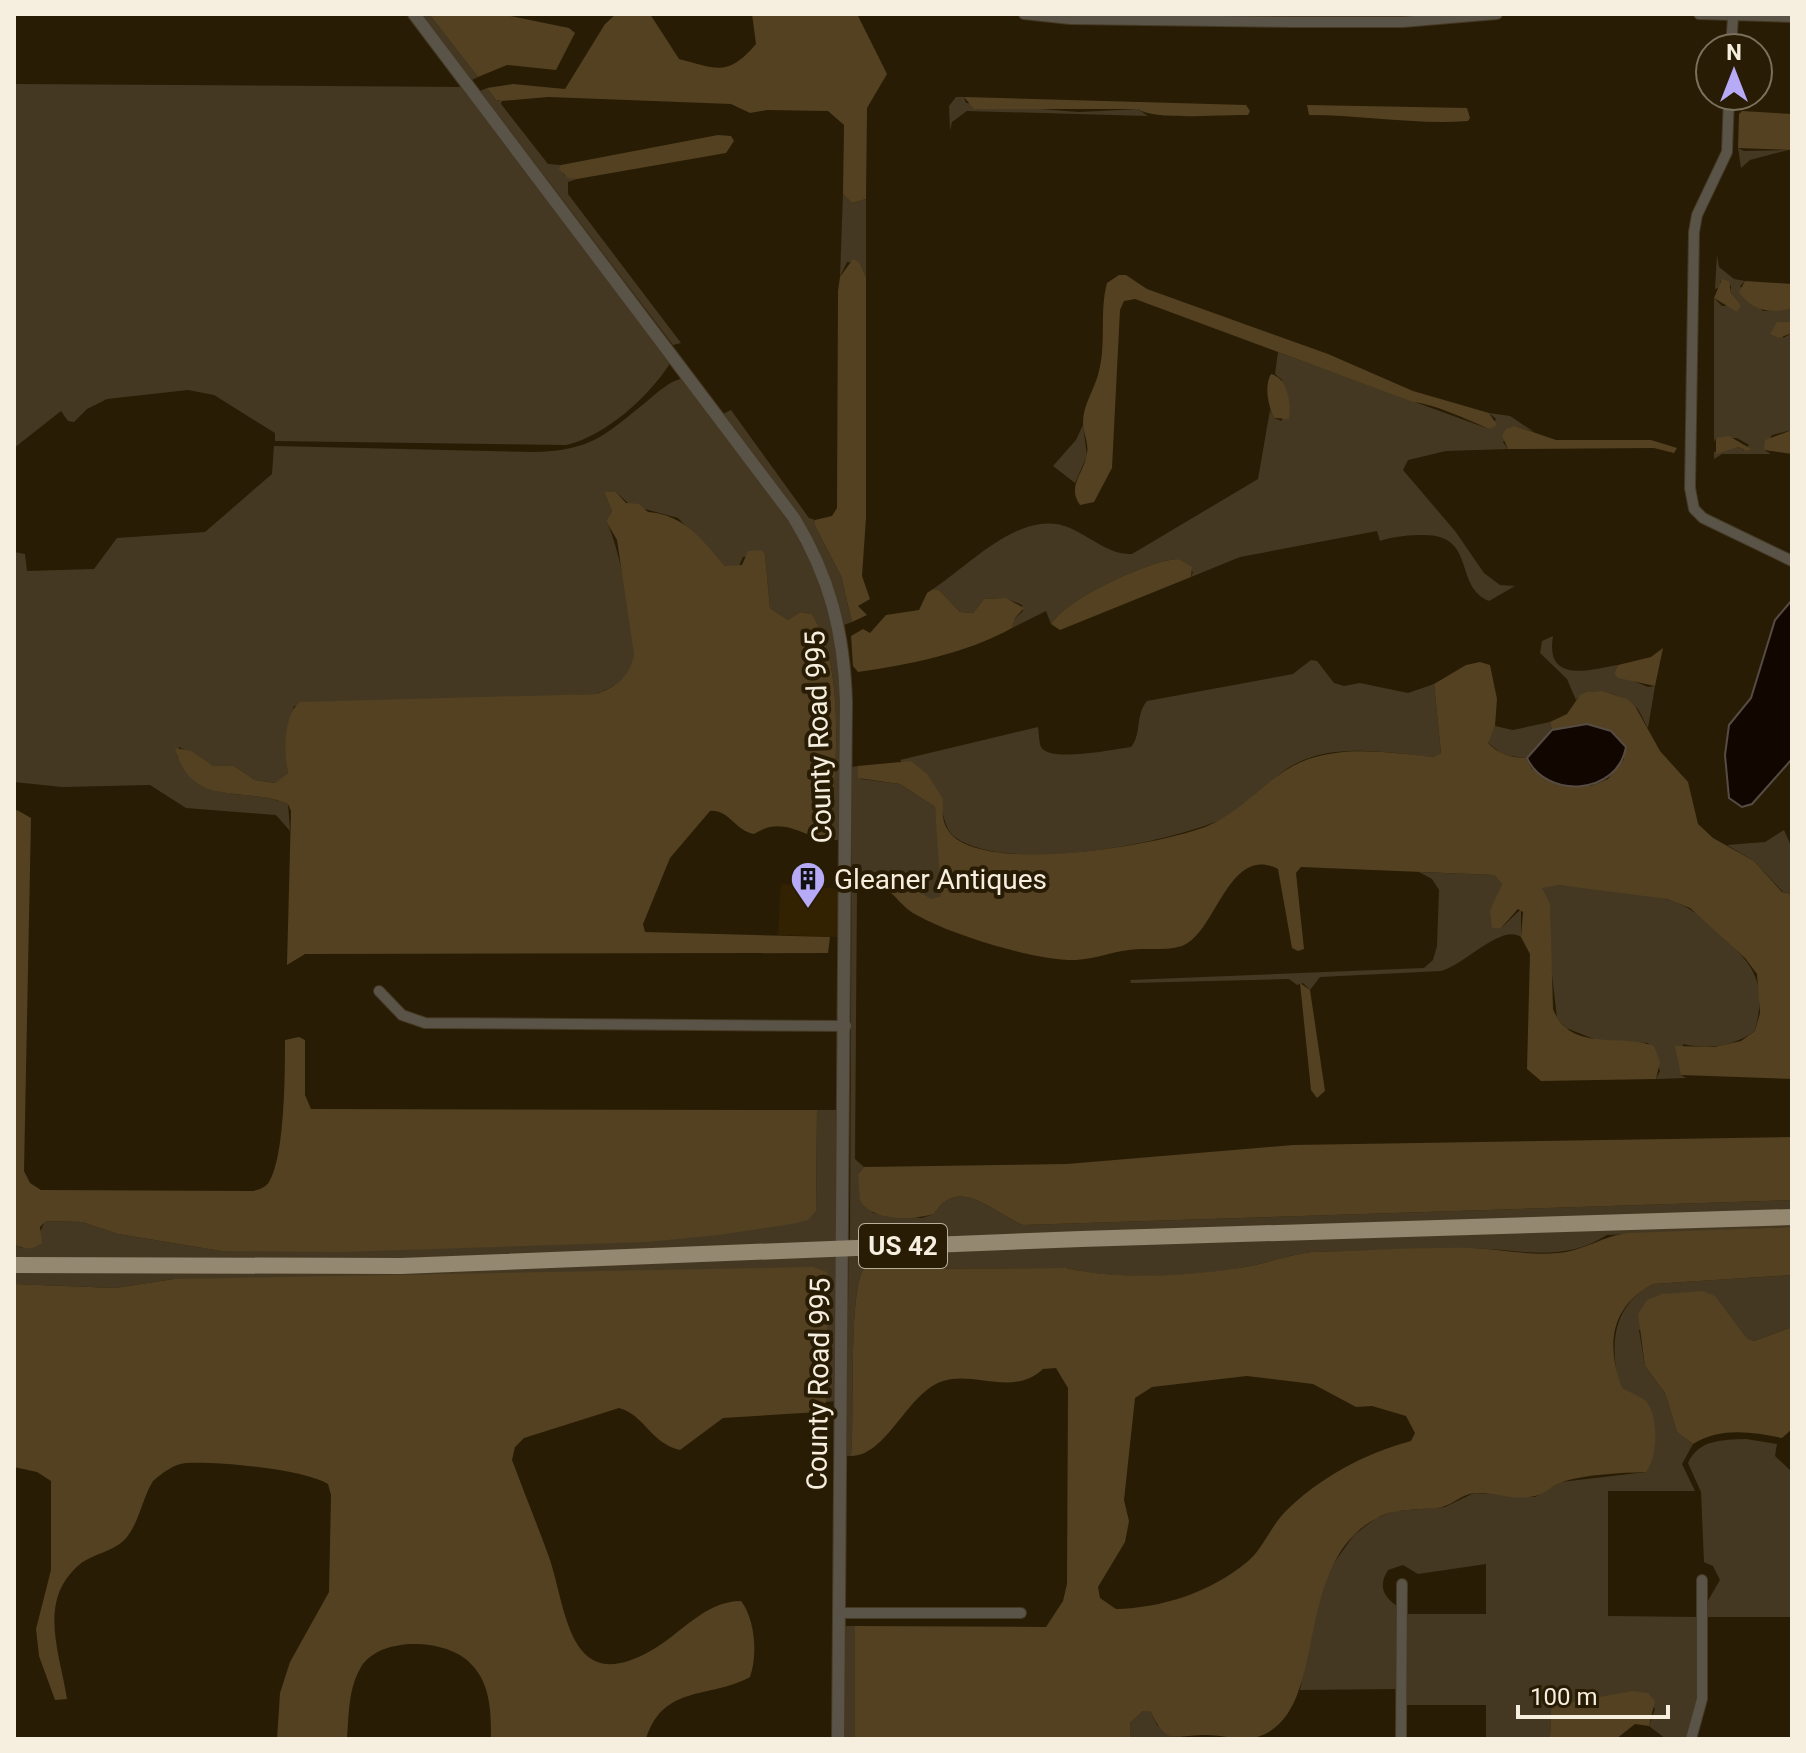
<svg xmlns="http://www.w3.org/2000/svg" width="1806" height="1753" font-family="Roboto,sans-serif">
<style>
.built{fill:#332202}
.green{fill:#453822}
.forest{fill:#534122;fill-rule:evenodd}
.water{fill:#120700;stroke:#564c43;stroke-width:2}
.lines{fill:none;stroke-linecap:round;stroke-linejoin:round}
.minor-casing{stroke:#463923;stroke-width:12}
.tertiary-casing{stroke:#463923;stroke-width:14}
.primary-casing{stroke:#463923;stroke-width:18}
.minor{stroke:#595348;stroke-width:10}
.tertiary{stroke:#595348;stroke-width:12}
.primary{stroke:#958871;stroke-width:16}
.labels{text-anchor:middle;stroke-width:8;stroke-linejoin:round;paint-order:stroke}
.shield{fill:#291c04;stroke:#b8af9d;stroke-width:2}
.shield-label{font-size:26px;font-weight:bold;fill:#f6eedf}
.street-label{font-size:28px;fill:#f6eedf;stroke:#291c04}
.poi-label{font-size:28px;fill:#f6eedf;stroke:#291c04;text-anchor:start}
</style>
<rect width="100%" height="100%" fill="#291c04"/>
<polygon class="built" points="781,884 840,889 840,937 778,935"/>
<g class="green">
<polygon points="420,14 429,14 478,77 472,80"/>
<path d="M14,84l451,3 207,273c-20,34 -66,76 -106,85l-291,-4v-8l-61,-38 -26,-5 -81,9 -20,10 -13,13 -6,-1 -7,-10 -47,37z"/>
<polygon points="487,88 496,100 502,101 501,104 548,164 561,165 564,175 577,179 568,182 568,194 681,343 673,345 480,91"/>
<polygon points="956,97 964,97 966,103 1079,112 1138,109 1148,116 967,111 952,122 950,131 949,106"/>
<polygon points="1738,148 1744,151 1788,150 1750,160 1741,168"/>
<polygon points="843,194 852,203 866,199 866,277 860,263 847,262 840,277"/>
<polygon points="1717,255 1719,267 1734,279 1745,281 1740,286 1763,311 1792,308 1792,322 1786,322 1783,338 1792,333 1792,430 1772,435 1764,450 1771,454 1722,454 1714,459 1714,452 1738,447 1744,450 1749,445 1737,438 1716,438 1714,442 1714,298 1722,306 1741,305 1731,293 1731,286 1720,281 1721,287 1715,289"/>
<path d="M1278,352l211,77 7,-10 -7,-6 21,3 24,16 -19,-6 -12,16 5,7 -62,2 -38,9 -5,10 52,61 29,42 16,12 15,1 -26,15c-36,-15 -12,-66 -65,-66 -14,0 -30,1 -44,6l-3,-10 -137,26 -49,20 2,-5 -15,-13c-28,1 -111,40 -127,65l-5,-13 -34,17 3,-10 8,-7 -1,-6c-14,-7 -23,-7 -38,-6l-11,14 -13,-1 -21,-22 -6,-1c37,-24 89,-82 137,-61 21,9 39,27 62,26l126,-75 12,-69 4,8 8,3v-41l-7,-6z"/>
<path d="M684,378c39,53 117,142 137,202 28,83 20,174 20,260h-10c3,-66 17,-168 -19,-226l-12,-2 -12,8 -18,-12 -5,-54 -22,3 -5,11 -13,-2 -47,-48 -48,-13 -14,-13h-12l8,19 -6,10c12,19 33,120 27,142 -6,17 -21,25 -37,31l-302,12 -8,41 2,26 -12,10 -21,-3 -21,-14h-21l-34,-19 -2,9c34,54 64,29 111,48l2,27 -14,-16 -90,-7 -36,-23 -88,2 -48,-5v-230l11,2 2,17 67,-2 23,-31 88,-6 67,-58 2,-28 259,6c57,-1 71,-16 113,-50 12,-10 23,-21 38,-24z"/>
<path d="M731,410l78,108 6,2 -1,4 27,52 11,46 -8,3c-20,-86 -69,-142 -121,-211z"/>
<polygon points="1083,425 1087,456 1075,483 1053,466 1076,440"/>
<path d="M1553,636c-8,48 36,34 65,29l-4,8 34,14 7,-1 -7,42c-4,-6 -8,-18 -13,-22 -13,-12 -47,-22 -59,-6l-9,-21 -27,-26 2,-12z"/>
<path d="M1311,660l6,1 17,22 10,3 16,-3 48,10 26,-9 7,69 -8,4c-44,-4 -96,-15 -138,7 -22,11 -36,34 -56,47 -53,31 -233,65 -284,26 -11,-8 -10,-21 -15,-31 -6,-16 -29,-33 -40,-46l138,-33c1,6 1,16 3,20 9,16 74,2 90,0 11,-13 4,-32 16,-46l146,-27z"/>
<polygon points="1550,722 1552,730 1526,758 1503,755 1487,742 1495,726 1513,730"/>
<path d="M858,766l3,13 39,5 35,23 8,77 -2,12 -10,4 -30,-19 -14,2 -1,6 -12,-4 -17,4 -2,270 9,8 -6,7 15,39 49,5 12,-4c24,-40 60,-1 89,11l769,-25v16l-942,27 2,-476z"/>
<polygon points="1784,830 1792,848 1792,894 1783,892 1754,861 1727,845 1765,842"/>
<path d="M1419,872l75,3 8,9 -6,16 5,28 20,-19v28c-19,-14 -57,28 -80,34l-121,6 -10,13 -7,-7 -6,2 -8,-6 -158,4 -1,-3 294,-12 9,-8 4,-14 2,-56 -7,-11z"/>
<path d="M1544,885c38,0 117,4 147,25 14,9 26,22 38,33 30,27 36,47 26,88 -21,15 -46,19 -72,13l-2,31 5,3 -30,1 4,-8 -12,-28 -49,-2 -33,-13 -9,-10 -15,-130z"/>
<polygon points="817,1110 839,1110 838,1243 435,1260 14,1259 14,1244 22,1248 40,1232 45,1221 82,1222 118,1234 221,1251 258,1251 816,1211"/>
<path d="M1792,1219v8l-185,8c-46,29 -87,14 -137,13 -53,0 -106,3 -159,4 -25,3 -48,13 -72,16 -53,9 -122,12 -173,0l-202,1c-16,18 -9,153 -13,187h-6l4,-203z"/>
<polygon points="839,1254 835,1401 826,1402 829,1279 174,1279 115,1288 14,1284 14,1271"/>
<path d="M1792,1275v52l-38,14 -7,-3 -20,-26 -88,18 6,36 20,27 12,39 16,12 -11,20 13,27h-87v125l89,1 1,81 -12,41h-20l-17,-13 6,-17 -14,-17 -90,14 -1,33h-64v-34h-81l1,-91h80v-50l-68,10 -15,-9 -15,5c-10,16 -5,26 9,36v83l-97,1 19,-98 9,-21 26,-36 22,-17 19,-7 50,-4 29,-14 61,4 26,-15 85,-10c-17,-60 -65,-150 7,-188z"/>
<path d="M1746,1439l31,5 -2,12 16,15 1,146h-86v-13l14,-24 -7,-14 -9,-4 -3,-70 -13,-29c11,-24 35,-23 58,-24z"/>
<polygon points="844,1626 855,1626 855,1739 843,1739"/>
<polygon points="1143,1711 1150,1711 1157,1725 1178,1739 1131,1739 1130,1723"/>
</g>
<g class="forest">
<polygon points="429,14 500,14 569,28 575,33 556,70 507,65 478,77"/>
<path d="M616,14h34l29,45c38,10 49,18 77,-15l-4,-30h105l30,60 -20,34 -1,91 -14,4 -9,-9 1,-69 -16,-14 -61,-1 -17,3 -19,-9 -183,-7 -46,4 -6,-1 -9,-12 26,-4 52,5 40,-65z"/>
<path d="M964,97l282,8 4,6 -2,4c-24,-1 -94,6 -110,-6h-164z"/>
<path d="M1307,105l160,3 3,10 -2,3c-52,4 -106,-6 -159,-6z"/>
<polygon points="1742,111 1792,114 1792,150 1738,148 1739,114"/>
<polygon points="718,135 731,136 734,141 726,153 577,179 568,178 559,169 561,165"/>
<polygon points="853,259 860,263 866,277 866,518 862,576 870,599 858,606 867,615 852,622 841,576 814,524 815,520 832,516 837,508 838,291 840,277"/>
<path d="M1119,275h7l21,14 181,65 85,37 76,22 8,12 -8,4c-20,-9 -55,-25 -76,-27l-278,-103 -11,2 -4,9 -8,158 -18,34 -14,3c-14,-20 5,-32 7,-52 2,-10 -4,-20 -4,-30 0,-18 10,-31 15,-48 9,-30 1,-63 9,-92z"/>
<polygon points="1722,279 1729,281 1731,293 1741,305 1737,312 1714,298"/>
<path d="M1745,281l47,3v24c-22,6 -40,3 -53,-16z"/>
<polygon points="1777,322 1792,322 1792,333 1779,338 1770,334"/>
<path d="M1271,374c17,4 20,29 18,45l-15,-1c-6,-12 -10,-32 -3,-44z"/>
<polygon points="1515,426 1556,440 1651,440 1677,448 1674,453 1654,448 1508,449 1502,436 1506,429"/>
<polygon points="1792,430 1792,454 1764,450 1765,440"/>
<polygon points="1729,436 1751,449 1747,451 1738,447 1716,454 1716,438"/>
<path d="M604,492h12l10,11 13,1 9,8c37,3 53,27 77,54l17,-1 6,-14 13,-1 4,4 5,54 18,12 12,-8 12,2c36,58 22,160 19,226 -31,-3 -47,-25 -77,-6 -19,-3 -25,-25 -44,-23l-40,47 -27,66 2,8 185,5 -2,16 -523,1 -18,11 4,-154 -3,-7c-43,-19 -97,6 -113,-56l16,3 22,15h21l21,14 20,3 13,-10c-4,-20 -5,-58 12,-71l296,-8c20,-7 34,-17 38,-40l-17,-114 -11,-19 6,-10z"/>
<path d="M1178,559l14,8 -1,10 -131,53 -9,-6c15,-25 99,-64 127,-65z"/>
<path d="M933,589l6,1 21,22 13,1 11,-14 22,-1 18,10 -9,10 -3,10c-47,26 -101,36 -154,44l-5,-6 -2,-30 12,-7 7,4 16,-18 33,-5 8,-17z"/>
<polygon points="1663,648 1655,686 1618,678 1614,673 1618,665 1651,657"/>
<path d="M1480,662l10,3 7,34 -2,27 -7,17c12,12 21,14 38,15l6,11 59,17 17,-7 16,-20 -13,-28 -24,-7 -35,6 -2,-8 17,-8 13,-19 7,-3 15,-1 25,8 8,7 25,45 28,31 10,42 15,14 41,23 28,31 10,2v185l-111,-4 -6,-29 39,1 27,-6 14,-10 5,-18 -3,-39 -12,-16 -55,-50 -23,-9 -108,-14 -17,3 8,16 3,105c17,44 67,24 101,37l6,16 -4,17 -115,2 -14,-12 3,-115 -9,-17 2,-25 -5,-3 -17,19h-9l-2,-17 12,-27 -8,-9 -193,-8 -5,6 8,76 -6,2 -6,-3 -14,-79c-49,-25 -61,61 -94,76 -15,7 -38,2 -55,5 -18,2 -34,9 -53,10 -41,1 -128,-26 -163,-47 -10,-6 -17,-17 -27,-24v-5l15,-3 30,18 10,-3 -6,-89 -35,-23 -42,-6v-12l53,-5 16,13 16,25c0,13 -3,25 11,38 41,35 196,9 245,-8 46,-15 71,-59 113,-71 40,-12 80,-5 121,-1l8,-4 -7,-69 32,-19z"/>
<path d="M17,810l14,8 -7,353 6,12 11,7 212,1c7,-2 12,-3 16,-9 16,-25 16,-110 16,-142l14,-3 6,3v55l6,14 506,1 -1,101 -8,9 -16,4 -74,11 -71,7 -305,10 -121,-1 -103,-17 -36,-12 -36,-1 -6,6 2,16c-10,7 -17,7 -28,1v-432z"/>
<polygon points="1300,983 1310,990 1325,1091 1317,1098 1311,1090"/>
<path d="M1792,1137v63l-769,25c-29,-12 -65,-51 -89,-11 -20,6 -62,8 -74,-14l-2,-26 6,-7 203,-3 226,-19z"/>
<path d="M1792,1227v48l-139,9c-43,23 -47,61 -31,104 7,4 18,8 24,13 13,16 12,56 0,71 -25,1 -59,2 -84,10 -9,3 -17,12 -27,14 -19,5 -41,-4 -60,-3 -13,1 -21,11 -33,14 -22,4 -45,0 -65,11 -87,46 -46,187 -114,217 -18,8 -41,-1 -60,0 -31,1 -36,10 -53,-24h-7l-13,12 1,16h-276v-113l191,1 17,-26 4,-17 1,-196 -12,-20 -13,1c-31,29 -70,0 -103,13 -34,14 -54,74 -89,74 4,-34 -3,-169 13,-187l202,-1c51,12 120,8 173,0 24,-3 47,-13 72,-16 53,-1 107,-5 160,-4 29,1 57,8 87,5 25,-2 45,-17 70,-20zM1247,1376l66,8 43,23 16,-1 34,10 9,17 -4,8c-46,12 -94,38 -127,72 -14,15 -22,37 -37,49 -36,30 -85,46 -131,47l-16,-11 -2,-11 27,-45 4,-21 -5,-21 11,-102 17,-11z"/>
<path d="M813,1267l14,5 2,7 -3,123 -7,10 -96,6 -43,32c-30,-7 -35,-35 -61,-42l-95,30 -9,9 -3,13c12,32 25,64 37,97 18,52 19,142 103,93 30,-17 53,-49 89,-49 14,18 17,53 9,76 -40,22 -87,7 -104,62h-155c0,-26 0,-55 -20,-75 -24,-26 -91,-28 -110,3 -13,22 -12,48 -14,72h-70l3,-46 10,-31 39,-70 2,-97 -3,-11c-24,-15 -113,-23 -142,-21 -12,1 -24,10 -33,18 -11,18 -13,39 -26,56 -12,15 -34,16 -48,28 -42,36 -19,88 -12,134l-12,1 -16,-44 -3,-27 15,-59v-89l-14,-9 -23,-5v-183l101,4 59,-9z"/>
<path d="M1703,1291l12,5 32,42 7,3 38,-14v102l-10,9c-30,-6 -62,-11 -89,6l-16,-12 -12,-39 -20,-27 -7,-52 9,-14 15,-6z"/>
<polygon points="1632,1691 1648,1693 1655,1701 1649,1726 1635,1724 1616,1739 1550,1739 1551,1706"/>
</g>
<g class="water">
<polygon points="1792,600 1792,759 1752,804 1742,807 1729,798 1725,755 1729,725 1751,698 1775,620"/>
<path d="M1587,724l24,7 15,16c-9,49 -80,52 -99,11l25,-28z"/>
</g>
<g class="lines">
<defs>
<g id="minor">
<polyline points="1024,14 1070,19 1294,22 1403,22 1497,14"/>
<polyline points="1699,14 1792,17"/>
<polyline points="1731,48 1733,17"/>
<polyline points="1729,96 1727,152 1697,215 1694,232 1690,488 1694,509 1703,518 1792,561"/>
<polyline points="379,991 402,1015 425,1023 846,1026"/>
<polyline points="839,1613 1021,1613"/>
<polyline points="1401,1739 1402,1584"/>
<polyline points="1691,1739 1702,1699 1702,1580"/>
</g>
<path id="tertiary" d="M414,14l380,504c36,59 50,115 52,184l-8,1037"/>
<polyline id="primary" points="14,1265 401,1266 1081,1239 1792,1217"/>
</defs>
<use href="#minor" class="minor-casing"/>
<use href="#tertiary" class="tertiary-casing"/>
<use href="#primary" class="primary-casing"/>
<use href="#minor" class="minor"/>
<use href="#tertiary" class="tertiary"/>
<use href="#primary" class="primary"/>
</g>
<defs>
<symbol id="building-pin" viewBox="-11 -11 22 30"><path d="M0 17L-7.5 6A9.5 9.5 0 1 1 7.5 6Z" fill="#b7abf8" stroke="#291c04"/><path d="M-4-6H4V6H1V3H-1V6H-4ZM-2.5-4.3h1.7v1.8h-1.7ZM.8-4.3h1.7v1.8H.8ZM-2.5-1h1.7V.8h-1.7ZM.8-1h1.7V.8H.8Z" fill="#111"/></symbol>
</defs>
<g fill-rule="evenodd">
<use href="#building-pin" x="788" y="859" width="40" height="54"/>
</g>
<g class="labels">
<rect class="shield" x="859" y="1224" width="88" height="44" rx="6"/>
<g class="shield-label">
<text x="903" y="1255">US 42</text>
</g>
<g class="street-label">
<text transform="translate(818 737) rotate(-92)" y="10">County Road 995</text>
<text transform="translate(818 1384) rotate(-89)" y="10">County Road 995</text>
</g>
<g class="poi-label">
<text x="834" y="889">Gleaner Antiques</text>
</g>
</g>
<rect width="1806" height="1753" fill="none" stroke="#f6eedf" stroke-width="32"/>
<g transform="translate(1734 72)"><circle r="38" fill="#291c04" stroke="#7b705c" stroke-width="2"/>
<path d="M0-6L14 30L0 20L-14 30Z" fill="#b7abf8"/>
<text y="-12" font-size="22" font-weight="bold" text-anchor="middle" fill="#f6eedf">N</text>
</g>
<path d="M1518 1705v12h150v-12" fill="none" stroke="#f6eedf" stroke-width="4"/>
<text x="1530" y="1705" font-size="24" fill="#f6eedf" stroke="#291c04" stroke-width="6" paint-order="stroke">100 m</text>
</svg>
